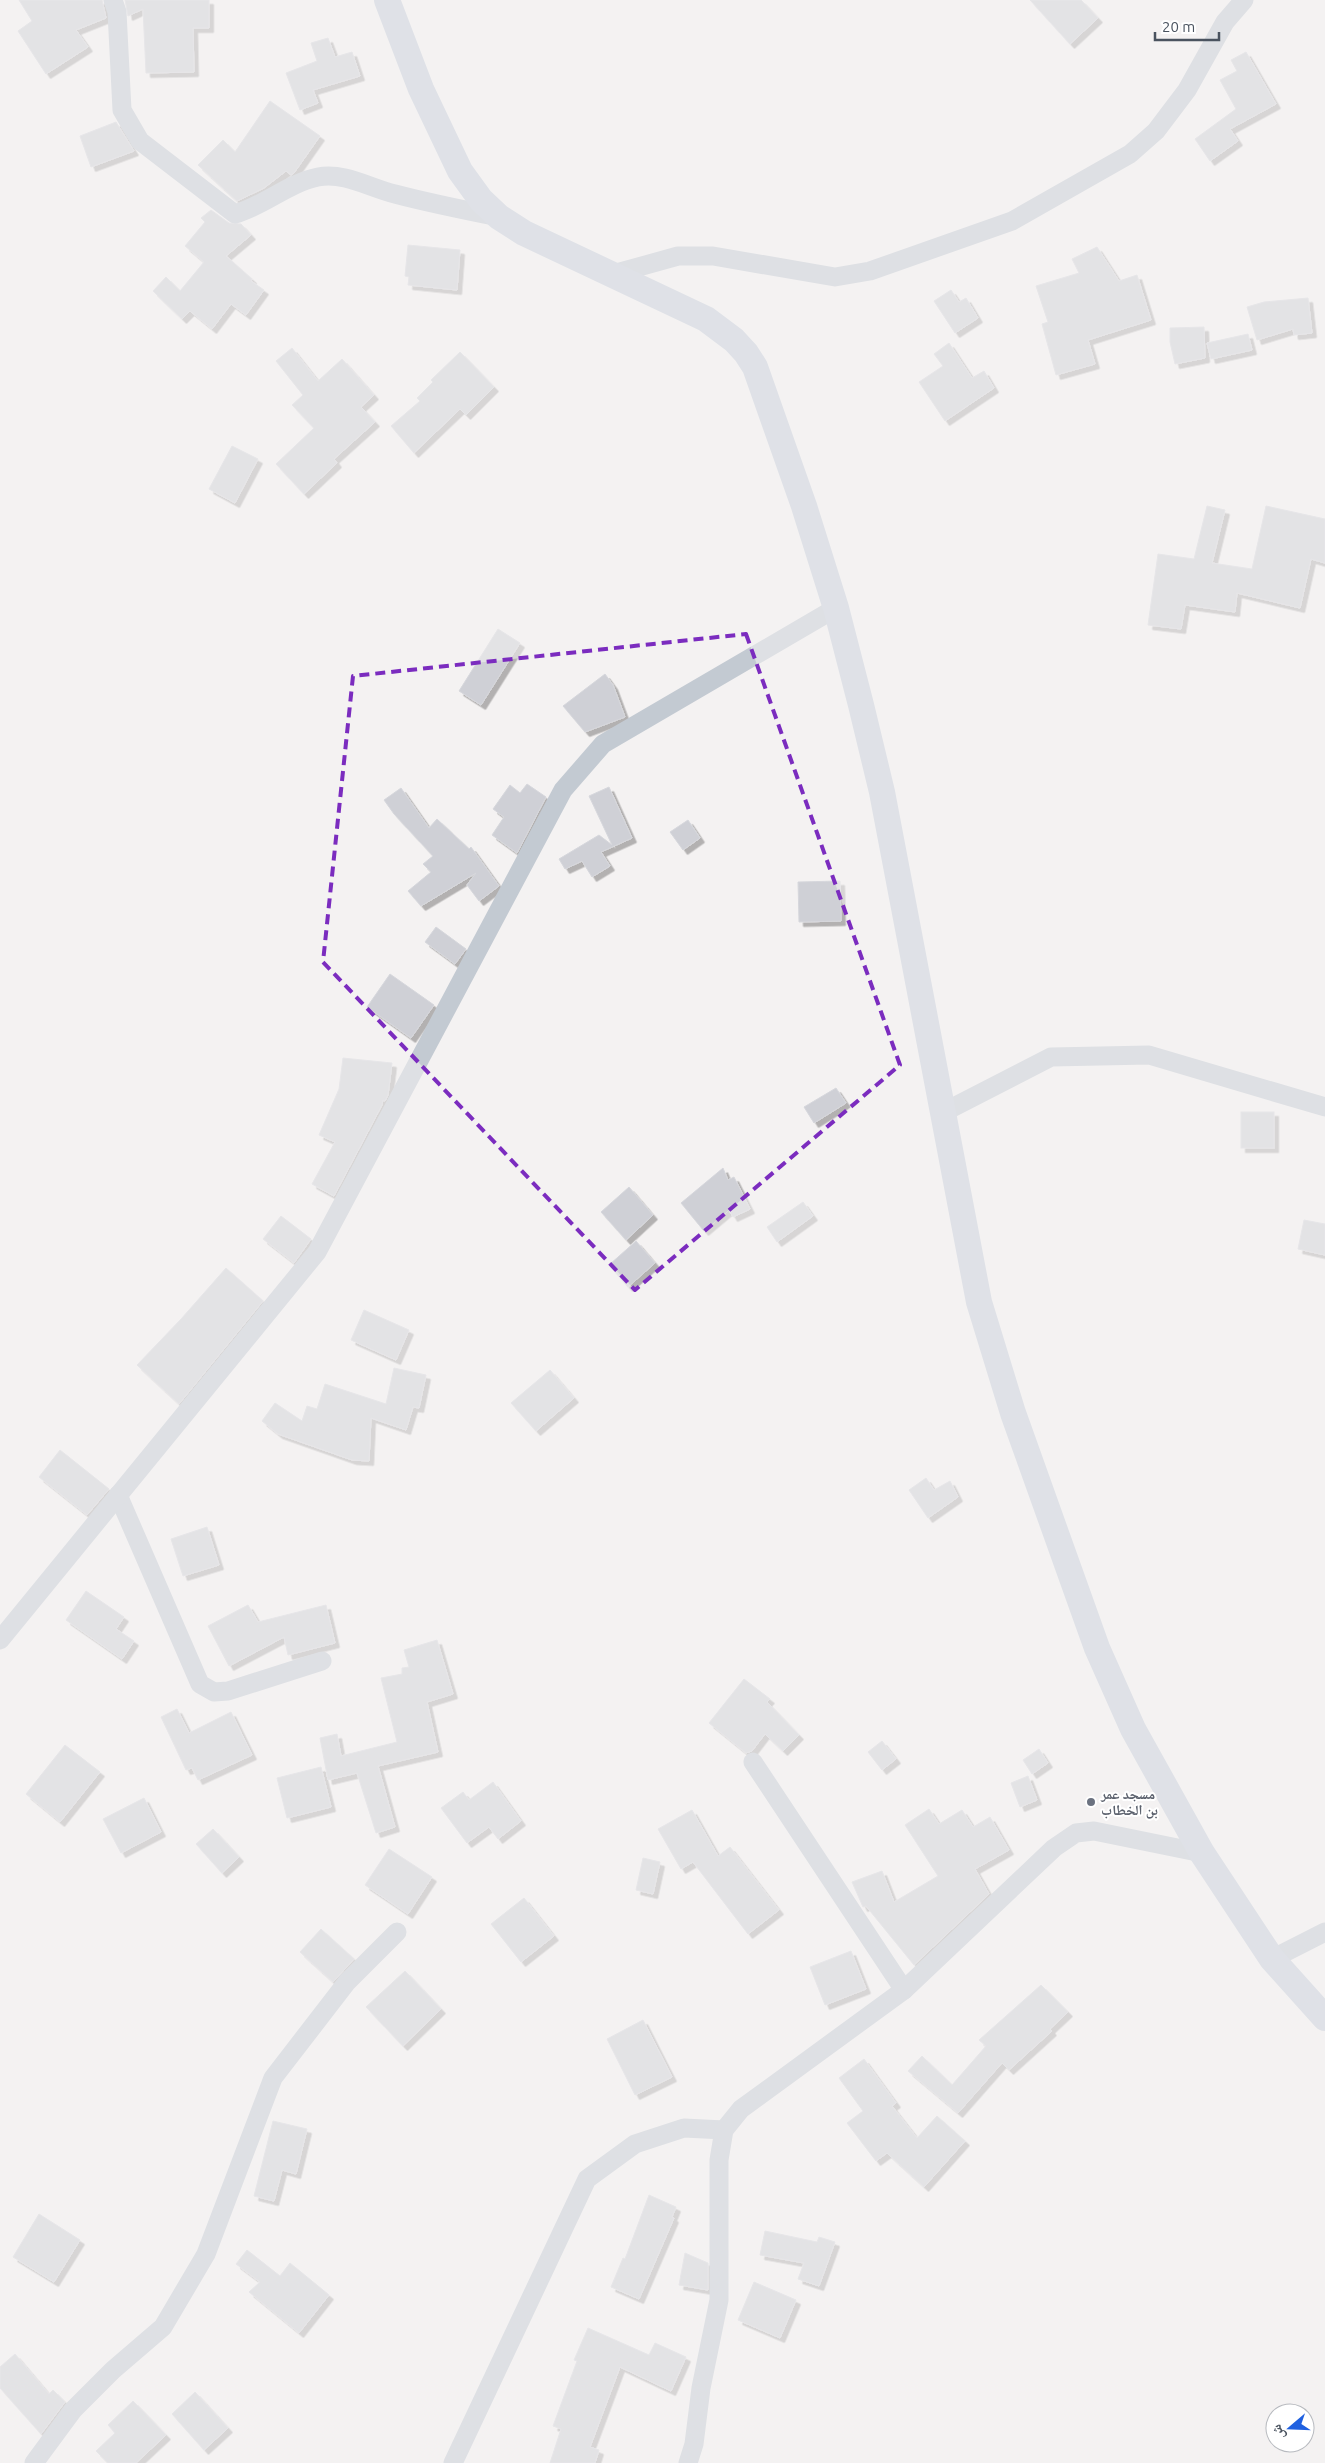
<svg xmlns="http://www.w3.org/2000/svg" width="1325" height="2463" font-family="Ubuntu,'Noto Naskh Arabic',sans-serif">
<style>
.building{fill:#cfd0d6;stroke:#d6d7dc;filter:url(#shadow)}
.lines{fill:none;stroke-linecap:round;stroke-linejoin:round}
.minor{stroke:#c3cad2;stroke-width:19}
.secondary{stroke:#c5cdd9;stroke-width:26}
.marked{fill:none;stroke:#7b2cbf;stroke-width:4;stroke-dasharray:10 6;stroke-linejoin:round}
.worship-dot{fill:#6b7280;stroke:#fff;stroke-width:2}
.labels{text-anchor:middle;stroke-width:4;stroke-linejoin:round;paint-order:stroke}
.worship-label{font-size:14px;font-weight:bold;fill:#5b616d;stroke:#fff;text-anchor:start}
</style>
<defs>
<filter id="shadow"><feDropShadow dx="4.5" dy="4.5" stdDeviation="0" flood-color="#0004"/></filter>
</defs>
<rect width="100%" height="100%" fill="#f4f2f2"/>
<g class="building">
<polygon points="19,0 102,0 106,18 76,30 88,47 46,74 18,31 32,21"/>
<polygon points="125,0 209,0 209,28 193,28 194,72 146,73 143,9 128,16"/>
<polygon points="1030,0 1081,0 1098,18 1070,44"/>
<polygon points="328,38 335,57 352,52 360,76 313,90 318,103 300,110 286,73 317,61 311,43"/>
<polygon points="1246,52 1276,104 1230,129 1238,141 1210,161 1195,139 1236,109 1220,80 1237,71 1231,60"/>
<polygon points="270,101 320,136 294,173 291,175 286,171 264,188 237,201 198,165 223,140 235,152"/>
<polygon points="116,122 134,151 91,167 80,136"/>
<polygon points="211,210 229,223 241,224 251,235 226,256 252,279 251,281 264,290 246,315 231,304 212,329 190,311 182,319 153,291 166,277 180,291 204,262 185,246 205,222 201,218"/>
<polygon points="408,245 460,250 457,290 408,285 409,277 405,276"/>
<polygon points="1097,247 1119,281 1137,275 1151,320 1088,340 1095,364 1056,375 1042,324 1048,322 1036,286 1079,273 1072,259"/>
<polygon points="951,290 959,302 966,298 978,318 955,333 934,301"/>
<polygon points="1308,298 1312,333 1294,335 1293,329 1257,340 1247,307 1264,302"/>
<polygon points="1204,327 1205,358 1175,364 1170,342 1170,328"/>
<polygon points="1248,334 1252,350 1211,359 1207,343"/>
<polygon points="949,343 972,378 984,371 994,388 945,421 919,382 943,366 934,354"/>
<polygon points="292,348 318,381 342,359 374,395 361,407 375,422 334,459 337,463 304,494 276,464 314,428 292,405 303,395 276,361"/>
<polygon points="460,352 494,387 466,415 460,409 414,453 391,426 420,401 417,398 433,382 431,380"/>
<polygon points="232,446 258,459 235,503 209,489"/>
<polygon points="1207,506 1225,510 1212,563 1252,569 1266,506 1325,519 1325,563 1311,559 1300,608 1237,593 1235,612 1185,605 1181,629 1148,625 1158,554 1194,559"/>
<polygon points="498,629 520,643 481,705 459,691"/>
<polygon points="605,674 613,685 625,717 585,732 563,706"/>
<polygon points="527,784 546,797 517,853 492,835 504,817 493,809 510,785 520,793"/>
<polygon points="609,787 632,838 601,852 610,866 592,877 582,861 565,869 559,859 599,835 612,845 589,796"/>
<polygon points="401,788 429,828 437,819 469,849 471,847 499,886 479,901 467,885 476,873 421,906 408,891 431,872 423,864 433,856 394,814 384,800"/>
<polygon points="688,820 700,838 683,850 670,832"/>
<polygon points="840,881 841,921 799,922 798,882"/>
<polygon points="436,927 466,949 455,964 425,942"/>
<polygon points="390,974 434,1005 411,1038 367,1007"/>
<polygon points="343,1058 392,1063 388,1095 385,1101 383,1100 382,1105 334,1196 312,1184 335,1142 319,1135 339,1089"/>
<polygon points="836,1088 846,1103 814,1123 804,1107"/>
<rect x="1241" y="1112" width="33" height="36"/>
<polygon points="723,1168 728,1180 734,1177 750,1209 733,1217 729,1210 704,1231 681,1203"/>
<polygon points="629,1187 653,1215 626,1240 601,1212"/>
<polygon points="803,1202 813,1216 777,1242 767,1227"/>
<polygon points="281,1216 311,1239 294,1263 263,1239"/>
<polygon points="1304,1220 1325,1224 1325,1255 1298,1249"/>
<polygon points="636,1241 655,1263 628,1287 609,1265"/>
<polygon points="226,1268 263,1301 179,1404 137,1365 181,1319"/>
<polygon points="364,1310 409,1330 396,1360 351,1340"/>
<polygon points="394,1368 426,1375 419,1408 413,1407 406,1430 371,1418 369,1461 352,1460 278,1434 262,1421 275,1403 302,1421 307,1406 317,1409 325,1384 386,1404"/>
<polygon points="550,1370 574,1398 536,1431 511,1403"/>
<polygon points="60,1450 109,1489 87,1515 39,1477"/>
<polygon points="926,1478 934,1490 950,1481 958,1497 928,1518 909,1490"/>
<polygon points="207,1527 219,1565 183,1576 171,1539"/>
<polygon points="86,1591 124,1617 116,1629 134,1641 122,1659 66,1620"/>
<polygon points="248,1605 258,1622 326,1605 335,1643 288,1655 284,1637 229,1666 208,1626"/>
<polygon points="437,1640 453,1694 427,1702 438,1752 378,1766 395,1827 376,1833 357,1773 328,1780 320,1738 337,1734 341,1756 397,1742 381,1678 402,1674 402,1668 409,1667 404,1650"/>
<polygon points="744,1679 770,1699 767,1702 799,1735 783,1751 765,1734 752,1751 746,1753 709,1723"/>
<polygon points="177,1709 189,1733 231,1712 252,1755 198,1780 192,1768 186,1770 161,1717"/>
<polygon points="882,1741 896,1759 882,1770 868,1752"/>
<polygon points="65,1745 100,1772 60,1822 26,1794"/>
<polygon points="1039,1749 1048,1763 1032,1774 1023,1760"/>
<polygon points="321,1767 331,1807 287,1818 277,1778"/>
<polygon points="1028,1776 1037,1800 1020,1807 1011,1783"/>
<polygon points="493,1782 521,1821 498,1839 489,1827 467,1843 441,1808 463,1792 469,1800"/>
<polygon points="144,1798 161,1832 121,1853 103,1819"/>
<polygon points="929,1809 939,1824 962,1810 973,1827 990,1817 1009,1850 975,1869 989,1894 914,1965 866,1906 863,1907 852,1882 882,1871 894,1902 938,1876 905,1825"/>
<polygon points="692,1810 718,1856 730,1847 779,1910 748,1934 693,1862 681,1869 658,1829"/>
<polygon points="213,1829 239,1857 222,1873 196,1844"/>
<polygon points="389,1849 432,1877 408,1914 365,1885"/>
<polygon points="643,1858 660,1862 653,1894 636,1890"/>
<polygon points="524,1898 554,1936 521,1962 491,1924"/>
<polygon points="321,1929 354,1959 333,1982 300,1952"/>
<polygon points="851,1951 866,1989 825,2005 810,1967"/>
<polygon points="405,1971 441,2009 403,2046 366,2007"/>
<polygon points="1041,1985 1068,2012 1050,2029 1052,2031 1009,2070 1002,2063 958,2113 908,2071 922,2056 952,2085 986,2046 979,2040"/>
<polygon points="643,2020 672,2077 635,2095 607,2039"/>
<polygon points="864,2059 896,2103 892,2106 917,2138 937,2116 965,2141 924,2187 887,2153 876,2161 847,2123 863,2111 839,2078"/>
<polygon points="273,2121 307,2129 296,2174 282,2170 274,2201 254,2196"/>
<polygon points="649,2195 676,2207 672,2217 674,2218 639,2299 611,2287 623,2258 625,2259"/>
<polygon points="39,2214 80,2240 54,2282 13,2257"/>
<polygon points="765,2231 817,2242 819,2237 835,2242 819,2286 798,2279 804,2263 760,2255"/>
<polygon points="247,2250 280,2276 290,2263 329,2295 299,2333 249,2292 260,2282 236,2264"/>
<polygon points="685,2253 708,2263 708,2290 679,2285"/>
<polygon points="754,2282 796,2300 780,2338 738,2320"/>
<polygon points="588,2328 649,2355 655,2343 686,2357 671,2391 620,2367 590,2447 599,2450 595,2463 550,2463 561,2429 553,2426 577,2361 574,2360"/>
<polygon points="15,2354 49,2394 53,2390 65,2402 41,2434 0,2388 0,2367"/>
<polygon points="195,2392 228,2428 204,2450 172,2414"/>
<polygon points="133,2401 166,2435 136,2463 108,2463 96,2451 115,2433 108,2425"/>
</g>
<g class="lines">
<g class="minor">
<path d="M113,0l4,12 5,98 18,31 95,73c29,-8 53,-31 83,-37 27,-5 52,11 77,17 34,9 69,16 104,23"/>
<polyline points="613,274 678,256 713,256 835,277 870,271 1012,221 1130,154 1156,131 1187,90 1225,22 1244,0"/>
<polyline points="944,1112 1051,1057 1149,1055 1325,1107"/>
<polyline points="118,1495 200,1684 214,1692 228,1691 322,1661"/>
<polyline points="0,1640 317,1252 563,790 603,744 836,608"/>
<polyline points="753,1762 904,1990"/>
<polyline points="1272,1959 1325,1932"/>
<polyline points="34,2463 73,2410 113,2370 163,2327 206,2254 273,2078 347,1982 397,1932"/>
<polyline points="453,2463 587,2179 635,2144 684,2128 724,2130"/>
<polyline points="688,2463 694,2444 701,2388 719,2300 719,2160 724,2130 741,2109 904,1990 1054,1848 1076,1833 1094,1831 1202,1853"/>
</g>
<polyline class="secondary" points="387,0 421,89 460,171 481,200 499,217 524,233 706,319 734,340 746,353 755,367 804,506 836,608 861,705 882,792 979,1302 1013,1413 1097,1648 1133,1729 1202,1853 1272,1959 1325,2018"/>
</g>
<path d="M0 0H1325V2463H0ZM746,634l154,431 -265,225 -312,-328 30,-286z" fill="#f4f2f2" fill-opacity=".55" fill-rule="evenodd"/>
<path class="marked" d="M746,634l154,431 -265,225 -312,-328 30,-286z"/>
<circle class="worship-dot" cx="1091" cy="1802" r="5"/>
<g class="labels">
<g class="worship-label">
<text x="1101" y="1799">مسجد عمر<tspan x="1101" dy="16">بن الخطاب</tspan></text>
</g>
</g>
<g transform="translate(1290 2428) rotate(251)"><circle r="24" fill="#ffffff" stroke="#b7babf"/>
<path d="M0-4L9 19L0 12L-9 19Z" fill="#1f60e0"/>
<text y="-8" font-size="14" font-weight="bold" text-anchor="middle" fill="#4a535f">ش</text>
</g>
<path d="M1155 32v8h64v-8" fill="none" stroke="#4a535f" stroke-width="2.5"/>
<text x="1162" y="32" font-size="15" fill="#4a535f" stroke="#ffffff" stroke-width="4" paint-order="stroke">20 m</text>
</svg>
